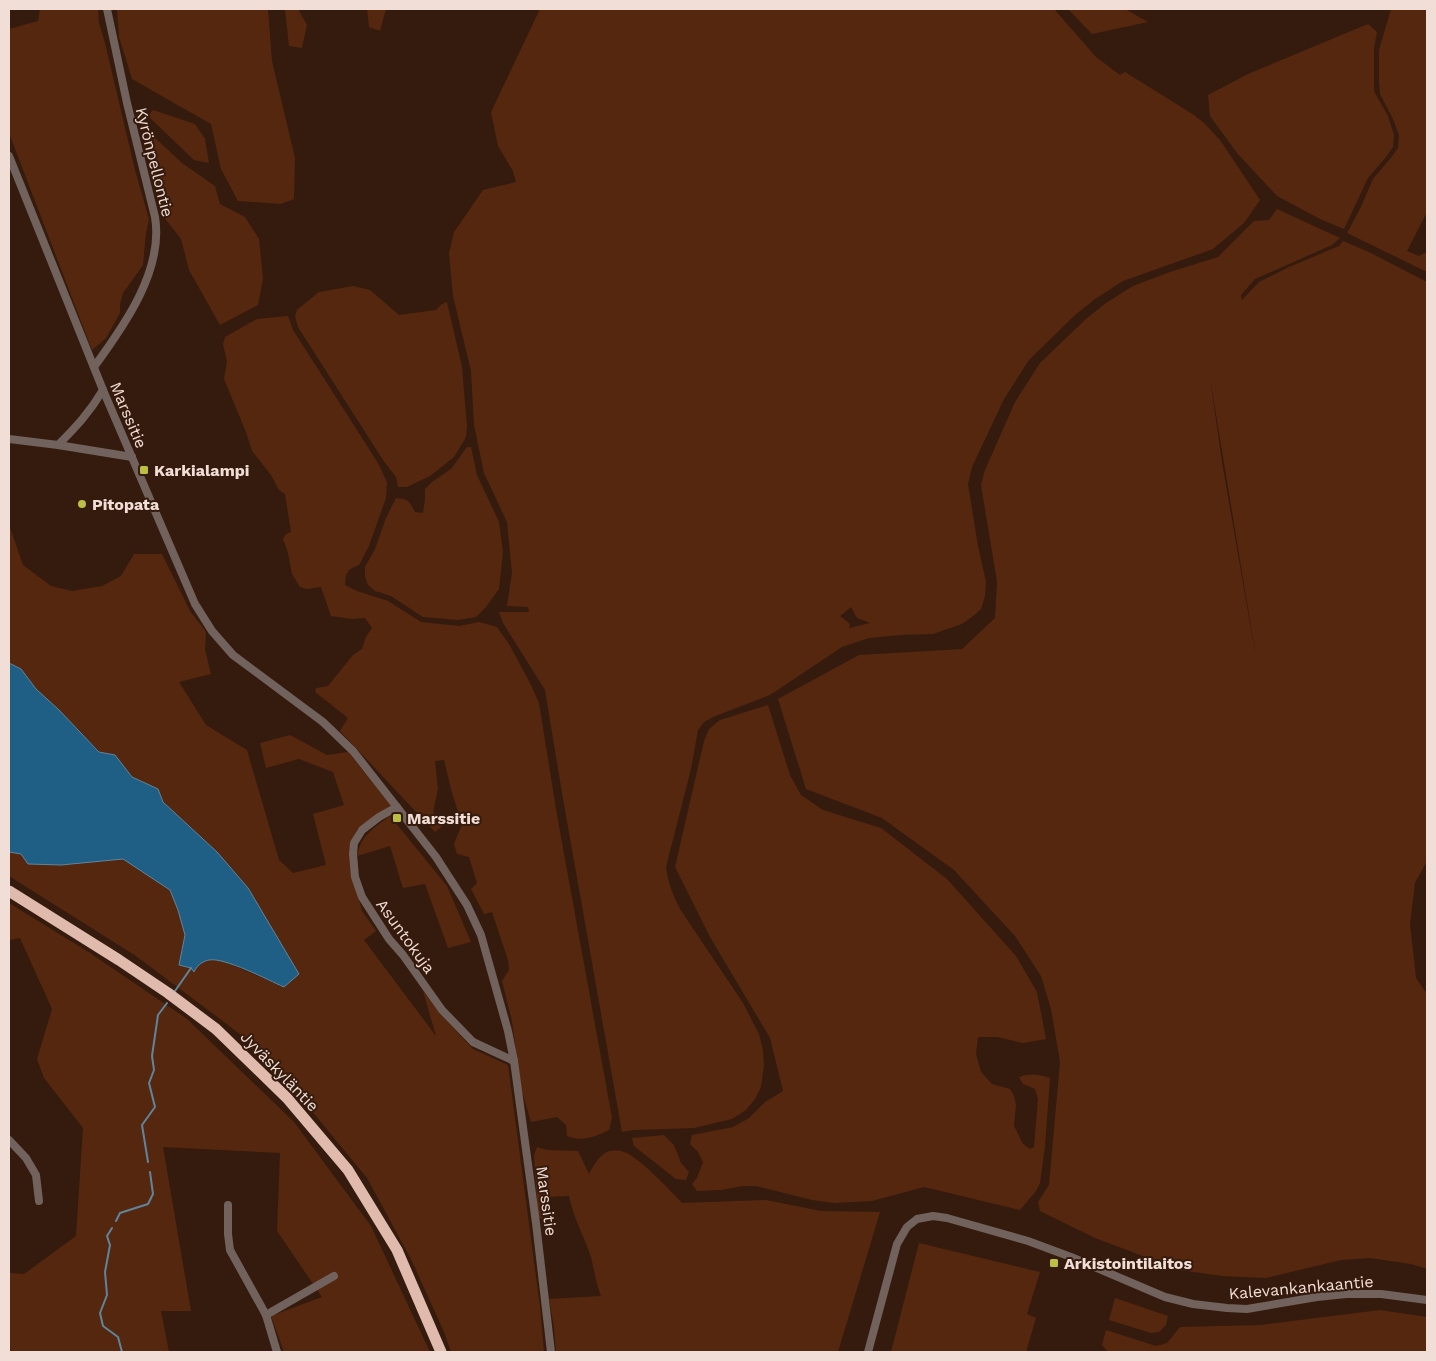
<svg xmlns="http://www.w3.org/2000/svg" width="1436" height="1361" font-family="'Work Sans',sans-serif">
<style>
.green{fill:#55270f;fill-rule:evenodd}
.water{fill:#205f85;stroke:#5f859d}
.lines{fill:none;stroke-linecap:round;stroke-linejoin:round}
.stream{stroke:#5f859d;stroke-width:2}
.minor{stroke:#71625d;stroke-width:8}
.highway{stroke:#e1baae;stroke-width:11}
.poi-dot{fill:#bbc044;stroke:#351b0d;stroke-width:2}
.labels{text-anchor:middle;stroke-width:4;stroke-linejoin:round;paint-order:stroke}
.street-label{font-size:16px;fill:#f1ded6;stroke:#351b0d}
.poi-label{font-size:16px;font-weight:bold;fill:#f1ded6;stroke:#351b0d;text-anchor:start}
</style>
<rect width="100%" height="100%" fill="#351b0d"/>
<g class="green">
<polygon points="40,9 98,9 99,23 105,43 135,170 149,219 146,233 143,265 123,293 120,304 120,313 106,338 92,350 9,133 9,29 38,21"/>
<polygon points="117,9 268,9 272,61 295,158 294,199 281,204 238,201 221,169 211,124 132,79 119,37"/>
<polygon points="285,9 298,9 307,25 302,48 289,46"/>
<polygon points="367,9 386,9 380,31 369,27"/>
<path d="M540,9h514l42,48 24,18 5,-3 69,43 11,9 15,16 40,60 -16,23 -31,26 -90,32 -28,18 -20,16 -46,45 -25,39 -32,68 -4,17 10,62 8,36 -1,14 -4,13 -9,8 -10,7 -29,10 -32,1 -32,3 -27,9 -72,48 -57,22 -9,5 -6,8 -7,39 -25,98c2,16 7,28 14,42l63,94 16,31 4,16 1,15 -3,22 -6,12 -9,11 -14,9 -38,9 -60,2 -12,2 -60,-339 -17,-103 -42,-67 -4,-11h30l-1,-5 -21,-1 5,-33 -5,-51 -23,-49 -10,-48 -3,-54 -18,-75 -4,-43 5,-21 29,-42 33,-8 -3,-11 -15,-25 -7,-34zM851,607l6,11 13,5 -21,5 1,-4 -10,-8z"/>
<polygon points="1068,9 1125,9 1148,22 1092,34"/>
<polygon points="1391,9 1427,9 1427,212 1407,251 1419,256 1427,252 1427,272 1347,233 1360,209 1373,179 1390,159 1398,148 1399,135 1393,119 1380,94 1379,82 1379,50"/>
<polygon points="1368,24 1377,32 1374,48 1374,91 1388,116 1394,135 1393,147 1386,157 1368,178 1344,229 1320,219 1277,196 1237,153 1210,116 1208,95 1248,74"/>
<polygon points="153,110 195,124 205,139 209,163 194,160 148,116"/>
<polygon points="149,137 154,137 182,163 215,186 220,204 245,217 259,239 263,278 258,305 220,325 189,270 181,239 163,216"/>
<path d="M1277,209l63,29 -8,7 -77,34 -14,16 1,5 17,-18 30,-15 50,-21 4,-5 26,11 58,30v579l-12,22 -5,41 6,54 11,16v275l-16,-5 -41,-6 -29,2 -75,18 -44,-2 -42,-6 -85,-32 -55,-27 -2,-9 11,-17 11,-123 -9,-53 -10,-33 -26,-40 -61,-66 -72,-52 -76,-29 -28,-90 81,-44 103,-6 33,-31 2,-36 -16,-97 4,-15 30,-68 25,-39 46,-44 20,-16 27,-17 37,-14 48,-15 36,-36 15,-1zM1210,378l45,273v1l-33,-190z"/>
<polygon points="353,286 370,290 399,315 436,310 442,304 447,302 462,367 467,426 466,437 454,457 430,476 407,487 398,487 396,477 383,460 298,327 295,316 297,310 319,292"/>
<path d="M288,316l5,14 85,133 9,19 -1,16 -17,48 -10,19 -9,4 -4,6 -1,10 12,6 31,10 33,21 38,4 20,-4 18,5 12,17 21,39 9,20 18,112 55,303 -3,12c-14,7 -27,12 -42,6l-1,-11 -9,-8 -26,5 -10,-34 -9,-67 -10,-40 7,-11 -1,-10 -16,-48 -8,2 -13,-25 6,-6 -8,-26 -12,-3 -3,-10 8,-20 -10,-31 -8,-33 -9,1 3,28 -5,23 12,12 -10,8 -95,-101 8,-13 -33,-26 1,-4 12,-2 25,-31 9,-6 4,-12 6,-9 -7,-10 -13,1 -21,-3 -10,-29 -14,2 -7,-2 -8,-13 -4,-21 -5,-14 3,-5 5,-2 -6,-38 -6,-4 -8,-15 -19,-24 -6,-19 -22,-53 3,-18 -4,-17 2,-7 32,-18z"/>
<path d="M467,447h4l6,28 22,47 4,30 -4,37 -13,18 -10,10 -18,3 -35,-3 -32,-21 -16,-5 -7,-6 -3,-9v-9l10,-18 11,-31 10,-20c13,1 13,3 19,14l8,1 2,-14v-10l7,-7 19,-13z"/>
<polygon points="9,525 23,565 51,586 72,591 102,586 121,576 134,554 162,554 190,611 206,632 205,649 211,674 179,682 206,725 247,750 279,860 293,873 326,865 313,814 344,805 333,772 299,759 266,768 260,743 290,735 327,755 348,752 391,806 357,829 350,845 353,879 362,911 376,931 364,940 436,1036 423,991 440,1014 473,1049 508,1065 540,1307 544,1352 451,1352 444,1332 411,1259 367,1178 302,1099 240,1034 136,956 9,876 9,852 21,854 38,865 61,865 123,859 170,890 178,910 185,935 179,965 191,968 196,967 208,959 225,962 284,987 217,852 163,802 158,789 132,777 115,755 100,752 59,710 36,689 21,669 9,663"/>
<path d="M768,705l22,70 11,20 22,15 58,18 66,51 69,77 21,36 9,47 -23,4 -26,-6h-19l-2,17 5,18 11,12 18,5 4,7 2,9 -2,21 9,18 7,5 4,-2 4,-48 -3,-10 -12,-5 -4,-7c11,-4 20,-3 31,1l-5,68 -5,37 -4,8 -16,19 -96,-23 -52,14 -38,2 -22,-3 -56,-14h-13l-22,4 -24,1 -5,-7 5,-6 6,-16 -5,-10 -8,-8 2,-9 41,-8 16,-9 16,-16 18,-11 -13,-53 -60,-101 -35,-70 29,-126 5,-12 11,-9z"/>
<path d="M390,816l57,70 24,56 -23,6 -23,-64 -22,4 -13,-42 -33,10c4,-21 17,-28 33,-40z"/>
<polygon points="9,903 90,953 187,1019 294,1122 371,1226 430,1352 284,1352 271,1316 322,1297 277,1231 280,1153 163,1147 191,1311 161,1311 169,1352 9,1352 9,1273 24,1274 76,1236 83,1128 44,1078 37,1059 52,1009 20,938 9,940"/>
<polygon points="664,1135 674,1145 681,1163 689,1172 686,1180 676,1179 634,1146 632,1138"/>
<path d="M537,1147l10,3 31,1 11,23c4,-7 9,-17 16,-21 5,-3 13,-3 19,-1 14,4 47,39 58,51l84,-3 55,11 59,1 -42,140h-282l-2,-25 -5,-28 52,-3c-5,-13 -7,-26 -10,-39 -7,-21 -18,-40 -22,-61l-23,1 -1,21 -7,1 -4,-64z"/>
<polygon points="919,1243 1040,1272 1027,1314 1036,1318 1026,1352 891,1352"/>
<polygon points="1115,1298 1168,1316 1166,1325 1159,1332 1151,1333 1109,1320"/>
<polygon points="1380,1310 1427,1317 1427,1352 1108,1352 1102,1345 1106,1330 1156,1346 1167,1343 1180,1327 1261,1325"/>
</g>
<path class="water" d="M9,663l12,6 15,20 23,21 40,42 16,3 17,22 26,12 5,13 54,50 31,36 51,86 -15,13c-16,-7 -60,-30 -75,-27 -7,1 -13,7 -15,12l-3,-4 -12,-3 6,-30 -7,-25 -8,-20 -47,-31 -62,6 -33,-1 -7,-10 -12,-2z"/>
<g class="lines">
<g class="stream">
<polyline points="175,991 191,968"/>
<polyline points="148,1162 142,1125 155,1107 149,1083 154,1070 152,1056 158,1015 167,1003"/>
<polyline points="116,1221 120,1213 148,1204 153,1194 150,1172"/>
<polyline points="112,1228 107,1236 110,1245 105,1272 107,1295 100,1313 103,1326 118,1337 122,1352"/>
</g>
<g class="minor">
<polyline points="9,156 103,390 195,604 212,631 233,655 323,722 353,751 436,857 467,905 481,935 508,1031 514,1061 536,1223 551,1352"/>
<path d="M94,367c30,-41 70,-97 61,-150l-28,-114 -20,-94"/>
<polyline points="9,439 58,445 132,457"/>
<path d="M58,445c19,-19 31,-32 45,-55"/>
<polyline points="397,807 379,817 362,830 354,843 353,854 355,877 362,897 389,939 403,955 442,1010 473,1042 514,1061"/>
<polyline points="9,1140 26,1158 36,1175 39,1201"/>
<polyline points="228,1205 228,1234 230,1250 266,1315 277,1352"/>
<polyline points="266,1315 334,1276"/>
<polyline points="868,1352 897,1244 907,1227 917,1219 933,1216 947,1218 1028,1241 1071,1257 1165,1297 1193,1304 1227,1308 1247,1309 1317,1297 1346,1294 1381,1294 1427,1300"/>
</g>
<polyline class="highway" points="9,891 119,960 168,993 216,1029 287,1098 348,1170 397,1250 441,1352"/>
</g>
<g class="poi-dot">
<rect x="139" y="465" width="10" height="10" rx="2.5"/>
<circle cx="82" cy="504" r="5"/>
<rect x="392" y="813" width="10" height="10" rx="2.5"/>
<rect x="1049" y="1258" width="10" height="10" rx="2.5"/>
</g>
<g class="labels">
<g class="street-label">
<text transform="translate(155 162) rotate(76)" y="6">Kyrönpellontie</text>
<text transform="translate(129 415) rotate(67)" y="6">Marssitie</text>
<text transform="translate(406 936) rotate(54)" y="6">Asuntokuja</text>
<text transform="translate(280 1071) rotate(46)" y="6">Jyväskyläntie</text>
<text transform="translate(547 1201) rotate(82)" y="6">Marssitie</text>
<text transform="translate(1301 1287) rotate(-5)" y="6">Kalevankankaantie</text>
</g>
<g class="poi-label">
<text x="154" y="476">Karkialampi</text>
<text x="92" y="510">Pitopata</text>
<text x="407" y="824">Marssitie</text>
<text x="1064" y="1269">Arkistointilaitos</text>
</g>
</g>
<rect width="1436" height="1361" fill="none" stroke="#f1ded6" stroke-width="20"/>
</svg>
